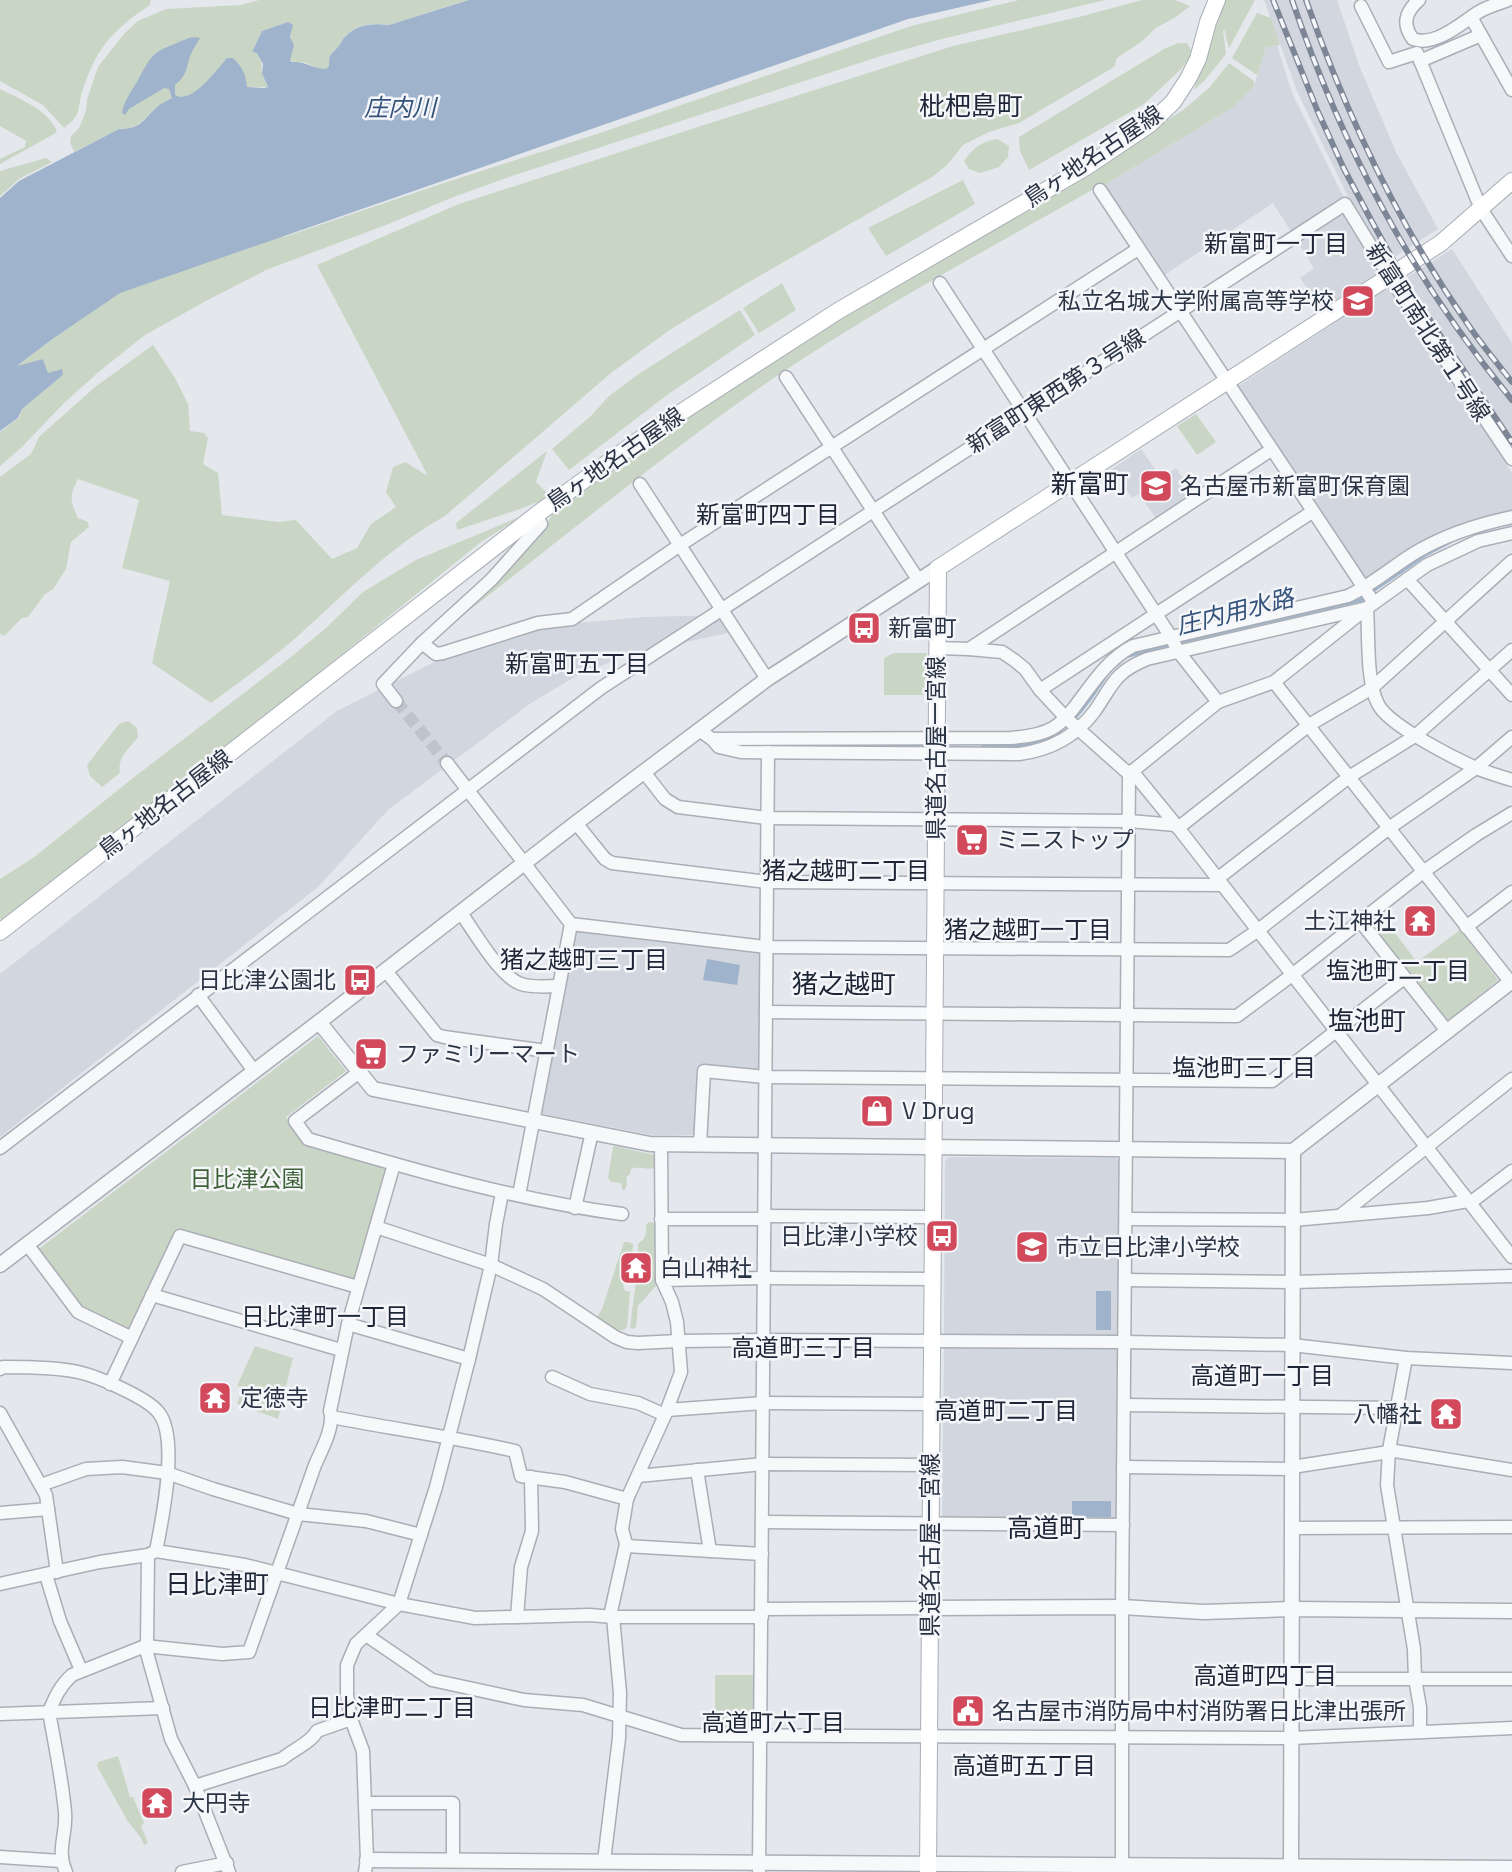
<svg xmlns="http://www.w3.org/2000/svg" width="1512" height="1872" font-family="'Space Grotesk','Noto Sans JP',sans-serif">
<style>
.built{fill:#d2d6de}
.green{fill:#c9d6c5}
.water{fill:#9fb4cc}
.lines{fill:none;stroke-linecap:round;stroke-linejoin:round}
.stream{stroke:#9fb4cc;stroke-width:3.5}
.minor-tunnel{stroke:#bfc3cb;stroke-width:12;stroke-dasharray:12 6;stroke-linecap:butt}
.minor-casing{stroke:#a9aeb7;stroke-width:15}
.tertiary-casing{stroke:#a9aeb7;stroke-width:17}
.secondary-casing{stroke:#a9aeb7;stroke-width:18}
.minor{stroke:#f7f8fa;stroke-width:12}
.tertiary{stroke:#f7f8fa;stroke-width:14}
.secondary{stroke:#fff;stroke-width:16}
.rail-casing{stroke:#7d8696;stroke-width:6}
.rail{stroke:#f4f6f9;stroke-width:3.5;stroke-dasharray:10;stroke-linecap:butt}
.labels{text-anchor:middle;stroke-width:5;stroke-linejoin:round;paint-order:stroke}
.street-label{font-size:23px;fill:#2b3445;stroke:#f4f6f9}
.poi-label{font-size:23px;fill:#2b3445;stroke:#f4f6f9;text-anchor:start}
.park-label{font-size:23px;fill:#3f6138;stroke:#f4f6f9}
.water-label{font-size:24px;font-style:italic;fill:#34527a;stroke:#f4f6f9}
.neighbourhood-label{font-size:24px;fill:#1d2536;stroke:#f4f6f9}
.quarter-label{font-size:26px;fill:#1d2536;stroke:#f4f6f9}
</style>
<rect width="100%" height="100%" fill="#e4e7ec"/>
<g class="built">
<polygon points="1264,0 1337,0 1359,65 1396,152 1438,229 1385,263 1350,201 1297,91"/>
<polygon points="1277,45 1292,93 1344,198 1336,202 1512,473 1512,513 1368,579 1362,579 1237,387 1333,324 1300,278 1314,268 1273,203 1163,276 1103,186 1235,106 1254,86 1266,46"/>
<polygon points="1452,249 1512,343 1512,449 1398,283"/>
<polygon points="1141,449 1161,478 1176,468 1194,495 1157,520 1139,494 1132,498 1112,469"/>
<polygon points="729,615 728,633 634,653 578,675 531,703 388,810 318,887 0,1137 0,974 337,711 456,651 543,626 643,617"/>
<polygon points="577,930 759,951 762,953 761,1068 758,1071 710,1066 696,1133 692,1135 652,1135 543,1114 540,1110 574,932"/>
<polygon points="949,1157 1116,1158 1119,1161 1118,1334 1115,1338 948,1337 944,1334 945,1161"/>
<polygon points="946,1346 1115,1348 1117,1351 1117,1517 1114,1521 945,1520 942,1517 944,1350"/>
</g>
<g class="green">
<path d="M0,0h151l-1,5c-23,15 -45,33 -57,59 -5,10 -9,21 -12,31 -3,17 -2,22 -17,33l-21,-23 -43,-24z"/>
<path d="M259,0h210l-80,25c-16,-3 -33,-1 -44,12 -5,4 -3,5 -7,10 -8,9 -9,6 -9,19l-3,3h-6l-14,-6 -16,-2c3,-12 1,-27 -2,-39l-26,9 -10,21 5,1c7,10 3,10 5,20 0,4 4,10 6,14h-21l-22,-27c-7,11 -28,34 -40,37 -6,2 -5,0 -11,1 -4,1 -11,5 -14,7 -17,11 -17,24 -41,24l-45,23 -4,-10 1,-6 8,-8 7,-17 1,-11 11,-33 26,-33 14,-13 28,-12 75,-4z"/>
<polygon points="1019,0 1105,0 942,39 881,56 515,175 456,196 386,225 266,270 204,302 145,335 101,370 65,402 21,448 0,466 0,432 19,418 22,409 63,375 48,374 43,359 16,367 47,343 129,285 266,237 284,237 450,181 603,132 911,26"/>
<path d="M1142,0h33l15,6 -14,11 -20,11 -15,14 -24,16 -3,9 -95,56 -30,9 -26,13 -16,20 -15,12 -178,102 -83,50 -60,44 -166,143c-56,31 -98,76 -145,118 -28,25 -59,47 -89,69l-59,-40 18,-82 -48,-13 17,-68 -61,-21c-9,17 -8,22 0,39l10,4 1,5 -18,15 -5,27 -13,20 -8,5 -17,23 -6,1 -18,18 -4,-2v-157l31,-23 8,-17 56,-50 58,-42 22,33 13,26 2,27 14,2 4,5 -5,26 15,9 4,42 56,7 18,-2 36,39 25,-11 14,-24 25,-17 -10,-15 7,-25 12,-5 23,14 -111,-211 142,-61 242,-78 252,-80 130,-30z"/>
<polygon points="1225,0 1255,0 1229,48 1225,34 1226,32 1223,30 1226,54 1204,81 1194,90 1219,8"/>
<polygon points="1257,13 1271,18 1280,45 1266,47 1257,75 1232,58"/>
<polygon points="1178,43 1187,43 1193,54 1181,69 1144,104 1029,170 1020,151 1019,137 1164,49"/>
<path d="M1229,63l25,18v5l-19,20 -132,80 -11,4c-109,62 -220,121 -324,192 -115,80 -222,170 -333,255l57,-55 56,-60 6,-12 67,-51 221,-144 340,-204 28,-24z"/>
<path d="M0,89c20,10 47,20 57,42l-3,3 -54,30v-5l25,-12 1,-6 -26,-15z"/>
<path d="M997,139l12,7 -1,11 -9,10 -19,6 -11,-4 -5,-8c9,-13 17,-19 33,-22z"/>
<polygon points="46,158 52,162 19,179 0,196 0,171"/>
<polygon points="963,180 975,204 886,256 868,228"/>
<polygon points="782,283 796,310 759,333 743,308"/>
<polygon points="740,310 755,335 667,395 569,470 552,449 592,415 609,396 640,373"/>
<polygon points="1196,414 1216,442 1197,455 1177,426"/>
<path d="M547,451l-11,31 14,14c-8,7 -18,7 -27,12l-66,22 -1,-7z"/>
<polygon points="522,516 481,542 294,693 5,919 0,919 0,879 33,858 133,778 291,657 326,628 363,592 416,560"/>
<polygon points="894,653 927,653 927,695 884,695 884,658"/>
<path d="M128,721l9,7 1,9c-9,12 -21,20 -18,36l-18,14 -12,-11 -3,-11 32,-41z"/>
<polygon points="1379,912 1417,962 1460,930 1498,980 1448,1021 1443,1021 1369,927 1369,921"/>
<polygon points="318,1036 346,1071 286,1117 306,1143 388,1166 356,1278 352,1280 178,1231 130,1332 81,1309 39,1252 40,1248"/>
<path d="M615,1146l39,9 1,13c-8,2 -17,-2 -24,1l-1,5 -4,3 1,8 -3,6 -2,-2 -1,-6 -10,-1 -3,-4 5,-31z"/>
<path d="M649,1222l7,1v63l-18,20 -2,21 -3,2 -3,-2 7,-54 1,-29c8,-6 8,-9 8,-19z"/>
<polygon points="624,1242 628,1242 633,1244 631,1279 629,1282 623,1283 624,1290 630,1292 627,1327 624,1330 615,1330 599,1319 598,1315 602,1309"/>
<polygon points="255,1346 293,1358 278,1419 237,1404 243,1387 237,1386"/>
<polygon points="715,1675 753,1675 756,1677 756,1728 753,1731 715,1731"/>
<polygon points="118,1756 130,1797 133,1797 144,1823 141,1826 148,1843 144,1845 141,1838 127,1820 97,1766 98,1762"/>
</g>
<g class="water">
<path d="M469,0h523l-84,19 -788,274 -69,47 -34,26 26,-7 5,14 14,-4 1,6 -41,34 -4,9 -18,13v-233l19,-17 100,-52c23,0 24,-10 38,-22 4,-4 10,-6 15,-9l-3,-9 -5,-1 -35,21 -4,6 -3,-2c2,-14 11,-23 17,-35 14,-25 13,-25 40,-36 8,-3 12,-6 21,-4 -4,7 -9,14 -11,22 -3,11 -4,17 -14,25v10c17,10 42,-26 52,-37h6c10,10 13,17 14,29l17,1 4,-1 -6,-13 1,-10 -6,-11 -5,-1 10,-21 26,-9 5,3 -3,12 4,8 -4,16 2,1c14,-1 21,7 34,7l3,-3c0,-13 1,-10 9,-19 4,-5 3,-6 7,-10 11,-13 28,-14 44,-12z"/>
<polygon points="707,959 740,965 737,985 703,980"/>
<rect x="1096" y="1291" width="15" height="39"/>
<rect x="1072" y="1501" width="39" height="16"/>
</g>
<g class="lines">
<g class="stream">
<polyline points="1371,592 1425,555 1450,542"/>
<polyline points="1128,656 1159,647 1361,600 1365,597"/>
<polyline points="788,745 927,745"/>
<path d="M983,746c18,0 37,1 55,-4 32,-10 51,-41 69,-68"/>
</g>
<polyline class="minor-tunnel" points="396,701 447,763"/>
<defs>
<g id="minor">
<path d="M1419,0c-14,12 -17,25 -6,39 21,8 48,-15 64,-26 9,-6 21,-9 31,-13"/>
<polyline points="1361,6 1389,62 1417,53 1481,209 1512,256"/>
<polyline points="1472,19 1512,90"/>
<polyline points="1420,61 1481,35"/>
<polyline points="1100,190 1374,603"/>
<polyline points="940,283 1171,637 1178,651 1218,702"/>
<polyline points="786,377 919,581"/>
<polyline points="640,484 767,679"/>
<polyline points="1407,579 1512,695"/>
<path d="M1367,608c2,28 -1,73 11,96 10,21 76,54 98,64 12,5 24,8 36,12"/>
<polyline points="422,643 436,654 443,653 538,623 572,619 680,545 1138,249"/>
<polyline points="937,648 969,649 1002,652 1014,660 1025,669 1040,690 1066,718 1129,774 1122,1607 1122,1872"/>
<polyline points="969,649 1271,450"/>
<polyline points="1274,682 1512,984"/>
<polyline points="1040,690 1312,512"/>
<polyline points="396,701 383,684 422,643 491,580 541,524 536,515"/>
<path d="M699,730l13,9 299,-1c14,-1 30,-3 42,-10 9,-5 14,-12 20,-19 18,-23 33,-49 60,-63l215,-50c26,-12 46,-31 70,-45 29,-17 61,-27 94,-34"/>
<path d="M712,739l7,8 22,5 278,2c31,-4 56,-17 75,-42 19,-27 19,-39 53,-53l220,-51"/>
<polyline points="447,763 571,924 766,947 1229,950 1257,931 1389,828 1476,768 1512,737"/>
<polyline points="1132,771 1176,825 1512,1257"/>
<polyline points="644,772 665,799 678,807 767,818 1129,821 1176,825"/>
<polyline points="1129,774 1218,702 1274,682 1367,608 1427,565 1478,541 1512,533"/>
<polyline points="576,823 605,859 612,863 767,882 1222,885"/>
<polyline points="1178,828 1309,725 1372,688 1512,561"/>
<polyline points="1217,879 1349,777 1415,736 1512,650"/>
<path d="M461,913c13,18 39,64 60,71 12,4 26,2 38,2"/>
<polyline points="1361,922 1447,1031"/>
<polyline points="1466,927 1512,892"/>
<polyline points="386,971 437,1035 444,1037 547,1051"/>
<polyline points="198,995 254,1071"/>
<polyline points="766,1012 1237,1016 1292,975 1423,872 1476,835 1512,813"/>
<path d="M358,1073l-63,48 13,18c103,30 207,61 314,75"/>
<polyline points="661,1144 662,1280"/>
<polyline points="700,1145 704,1071 765,1077 1272,1081 1404,978"/>
<polyline points="0,1148 601,688 1345,204 1389,276 1512,459"/>
<polyline points="519,1195 571,924"/>
<polyline points="1470,1203 1512,1171"/>
<polyline points="575,1208 592,1132"/>
<polyline points="1341,1215 1512,1079"/>
<polyline points="764,1216 933,1217"/>
<polyline points="661,1219 764,1219"/>
<polyline points="1126,1219 1293,1220 1428,1208 1468,1201"/>
<polyline points="376,1227 491,1265 543,1289 615,1337 627,1342 638,1343 679,1341 764,1340 1125,1342 1292,1345 1406,1358 1512,1363"/>
<polyline points="27,1244 78,1312 132,1338"/>
<polyline points="1125,1280 1293,1282 1512,1276"/>
<polyline points="152,1295 341,1350"/>
<polyline points="348,1324 469,1359"/>
<polyline points="1406,1358 1389,1450 1387,1485 1414,1649 1415,1679 1420,1707 1420,1731"/>
<path d="M0,1369l3,-2c22,0 54,0 75,5 19,4 70,26 81,41 20,26 3,108 -3,138"/>
<polyline points="552,1377 590,1394 638,1403 665,1415"/>
<polyline points="110,1384 180,1236 358,1287"/>
<polyline points="1124,1405 1397,1408"/>
<polyline points="667,1410 763,1403 932,1404"/>
<polyline points="0,1413 46,1495 57,1572"/>
<path d="M332,1417c61,12 122,20 183,34l6,25 44,6 62,17"/>
<polyline points="1389,1450 1512,1470"/>
<polyline points="1123,1467 1292,1469"/>
<polyline points="1292,1467 1389,1452"/>
<polyline points="697,1470 710,1551"/>
<polyline points="638,1476 763,1464 931,1465"/>
<polyline points="41,1485 86,1469 122,1467 167,1473 213,1489 298,1514 366,1521 421,1535"/>
<polyline points="0,1513 48,1509"/>
<polyline points="762,1522 1123,1525"/>
<polyline points="1291,1528 1512,1527"/>
<polyline points="626,1546 762,1554"/>
<polyline points="46,1575 60,1621 81,1670"/>
<polyline points="0,1584 100,1562 148,1555 156,1551 245,1565 399,1604 475,1618 590,1615 613,1617 762,1617"/>
<polyline points="762,1609 930,1608"/>
<polyline points="610,1616 626,1544 622,1529 627,1499 665,1415 681,1372 677,1322 672,1302 662,1280 764,1278 933,1279"/>
<polyline points="517,1617 521,1567 532,1531 531,1477"/>
<polyline points="366,1635 432,1680 524,1700 583,1705 681,1735 1291,1738 1512,1728"/>
<polyline points="145,1646 171,1739 195,1786 229,1872"/>
<polyline points="147,1647 148,1555"/>
<polyline points="1291,1679 1512,1679"/>
<polyline points="0,1714 163,1708"/>
<path d="M195,1786l87,-27c10,-9 29,-16 35,-28l34,-12"/>
<polyline points="365,1803 453,1803 453,1860"/>
<polyline points="0,1857 61,1861"/>
<polyline points="604,1861 619,1738 620,1693 613,1617"/>
<path d="M66,1872c-10,-22 1,-38 -1,-60 -3,-33 -10,-67 -16,-100 6,-15 11,-26 23,-37l73,-29 77,8 27,-2 66,-187c6,-14 20,-39 15,-54l18,-87 46,-160"/>
<polyline points="182,1872 227,1863"/>
<polyline points="365,1872 367,1860 363,1751 351,1719 347,1695 347,1665 356,1644 399,1604 436,1487 469,1359 491,1265 496,1224 502,1193"/>
<polyline points="759,1872 768,752"/>
</g>
<g id="tertiary">
<polyline points="319,1022 373,1089 650,1144 1293,1151 1512,981"/>
<polyline points="0,1265 319,1022 576,823 767,679 938,568"/>
<polyline points="930,1608 1122,1607 1203,1612 1291,1609 1512,1611"/>
<polyline points="367,1860 1512,1868"/>
<polyline points="1291,1872 1293,1151"/>
</g>
<g id="secondary">
<polyline points="0,932 536,515 646,435 838,311 1086,167 1150,124 1173,102 1188,79 1198,59 1208,22 1217,0"/>
<polyline points="928,1872 938,568 1441,243 1512,181"/>
</g>
</defs>
<use href="#minor" class="minor-casing"/>
<use href="#tertiary" class="tertiary-casing"/>
<use href="#secondary" class="secondary-casing"/>
<use href="#minor" class="minor"/>
<use href="#tertiary" class="tertiary"/>
<use href="#secondary" class="secondary"/>
<defs>
<g id="rail">
<polyline points="1273,0 1318,112 1344,169 1370,218 1409,289 1512,442"/>
<path d="M1292,0c51,149 120,278 220,400"/>
<path d="M1306,0c40,114 92,224 161,323 14,21 30,40 45,59"/>
</g>
</defs>
<use href="#rail" class="rail-casing"/>
<use href="#rail" class="rail"/>
</g>
<defs>
<symbol id="school-square" viewBox="-11 -11 22 22"><rect x="-9" y="-9" width="18" height="18" rx="4" fill="#d1495b" stroke="#f4f6f9"/><path d="M0-5L7-2L0 1L-7-2ZM-4 1L0 2.5L4 1V4Q0 6-4 4Z" fill="#fff"/></symbol>
<symbol id="bus-square" viewBox="-11 -11 22 22"><rect x="-9" y="-9" width="18" height="18" rx="4" fill="#d1495b" stroke="#f4f6f9"/><path d="M-5-6H5V4H4V6H2V4H-2V6H-4V4H-5ZM-3.5-4V0h7V-4ZM-3.5 1.2v1.5H-2V1.2ZM2 1.2v1.5H3.5V1.2Z" fill="#fff"/></symbol>
<symbol id="supermarket-square" viewBox="-11 -11 22 22"><rect x="-9" y="-9" width="18" height="18" rx="4" fill="#d1495b" stroke="#f4f6f9"/><path d="M-6-5.5h2.5l.6 2H6L4.5 2H-2.5L-4.4-4H-6ZM-1.5 3.2a1.3 1.3 0 1 0 .1 0ZM3 3.2a1.3 1.3 0 1 0 .1 0Z" fill="#fff"/></symbol>
<symbol id="temple-square" viewBox="-11 -11 22 22"><rect x="-9" y="-9" width="18" height="18" rx="4" fill="#d1495b" stroke="#f4f6f9"/><path d="M0-6L5-2H3V0L6.5 2.5H4V6H1.5V3h-3V6H-4V2.5H-6.5L-3 0V-2H-5Z" fill="#fff"/></symbol>
<symbol id="shop-square" viewBox="-11 -11 22 22"><rect x="-9" y="-9" width="18" height="18" rx="4" fill="#d1495b" stroke="#f4f6f9"/><path d="M-5-2.5h2.3a2.7 3.5 0 0 1 5.4 0H5L5.5 6h-11ZM-1.5-2.5h3a1.5 2.3 0 0 0-3 0Z" fill="#fff"/></symbol>
<symbol id="civic-square" viewBox="-11 -11 22 22"><rect x="-9" y="-9" width="18" height="18" rx="4" fill="#d1495b" stroke="#f4f6f9"/><path d="M-.6-6.5H3V-4.5H.6V-3L4-1V1h2V6H-6V1h2V-1L-.6-3ZM-1.2 2.5V6h2.4V2.5Z" fill="#fff"/></symbol>
</defs>
<g fill-rule="evenodd">
<use href="#school-square" x="1339" y="282" width="38" height="38"/>
<use href="#school-square" x="1137" y="467" width="38" height="38"/>
<use href="#bus-square" x="845" y="609" width="38" height="38"/>
<use href="#supermarket-square" x="953" y="821" width="38" height="38"/>
<use href="#temple-square" x="1401" y="902" width="38" height="38"/>
<use href="#bus-square" x="341" y="961" width="38" height="38"/>
<use href="#supermarket-square" x="352" y="1035" width="38" height="38"/>
<use href="#shop-square" x="858" y="1092" width="38" height="38"/>
<use href="#bus-square" x="923" y="1217" width="38" height="38"/>
<use href="#school-square" x="1013" y="1228" width="38" height="38"/>
<use href="#temple-square" x="617" y="1249" width="38" height="38"/>
<use href="#temple-square" x="196" y="1379" width="38" height="38"/>
<use href="#temple-square" x="1427" y="1395" width="38" height="38"/>
<use href="#civic-square" x="949" y="1692" width="38" height="38"/>
<use href="#temple-square" x="138" y="1784" width="38" height="38"/>
</g>
<g class="labels">
<g class="street-label">
<text transform="translate(1093 156) rotate(-34)" y="8">鳥ヶ地名古屋線</text>
<text transform="translate(1428 332) rotate(57)" y="8">新富町南北第１号線</text>
<text transform="translate(1056 391) rotate(-33)" y="8">新富町東西第３号線</text>
<text transform="translate(615 459) rotate(-35)" y="8">鳥ヶ地名古屋線</text>
<text transform="translate(936 748) rotate(-90)" y="8">県道名古屋一宮線</text>
<text transform="translate(165 804) rotate(-38)" y="8">鳥ヶ地名古屋線</text>
<text transform="translate(930 1545) rotate(-90)" y="8">県道名古屋一宮線</text>
</g>
<g class="poi-label">
<text x="1334" y="309" text-anchor="end">私立名城大学附属高等学校</text>
<text x="1180" y="494">名古屋市新富町保育園</text>
<text x="888" y="636">新富町</text>
<text x="996" y="848">ミニストップ</text>
<text x="1396" y="929" text-anchor="end">土江神社</text>
<text x="336" y="988" text-anchor="end">日比津公園北</text>
<text x="396" y="1062">ファミリーマート</text>
<text x="902" y="1119">V Drug</text>
<text x="918" y="1244" text-anchor="end">日比津小学校</text>
<text x="1056" y="1255">市立日比津小学校</text>
<text x="660" y="1276">白山神社</text>
<text x="240" y="1406">定徳寺</text>
<text x="1422" y="1422" text-anchor="end">八幡社</text>
<text x="992" y="1719">名古屋市消防局中村消防署日比津出張所</text>
<text x="182" y="1811">大円寺</text>
</g>
<g class="park-label">
<text x="247" y="1187">日比津公園</text>
</g>
<g class="water-label">
<text x="400" y="116">庄内川</text>
<text transform="translate(1235 612) rotate(-14)" y="8">庄内用水路</text>
</g>
<g class="neighbourhood-label">
<text x="1276" y="252">新富町一丁目</text>
<text x="768" y="523">新富町四丁目</text>
<text x="577" y="672">新富町五丁目</text>
<text x="846" y="879">猪之越町二丁目</text>
<text x="1028" y="938">猪之越町一丁目</text>
<text x="584" y="968">猪之越町三丁目</text>
<text x="1398" y="979">塩池町二丁目</text>
<text x="1244" y="1076">塩池町三丁目</text>
<text x="325" y="1325">日比津町一丁目</text>
<text x="803" y="1356">高道町三丁目</text>
<text x="1262" y="1384">高道町一丁目</text>
<text x="1006" y="1419">高道町二丁目</text>
<text x="1265" y="1684">高道町四丁目</text>
<text x="392" y="1716">日比津町二丁目</text>
<text x="773" y="1731">高道町六丁目</text>
<text x="1024" y="1774">高道町五丁目</text>
</g>
<g class="quarter-label">
<text x="971" y="115">枇杷島町</text>
<text x="1090" y="493">新富町</text>
<text x="844" y="993">猪之越町</text>
<text x="1367" y="1030">塩池町</text>
<text x="1046" y="1537">高道町</text>
<text x="217" y="1593">日比津町</text>
</g>
</g>
</svg>
